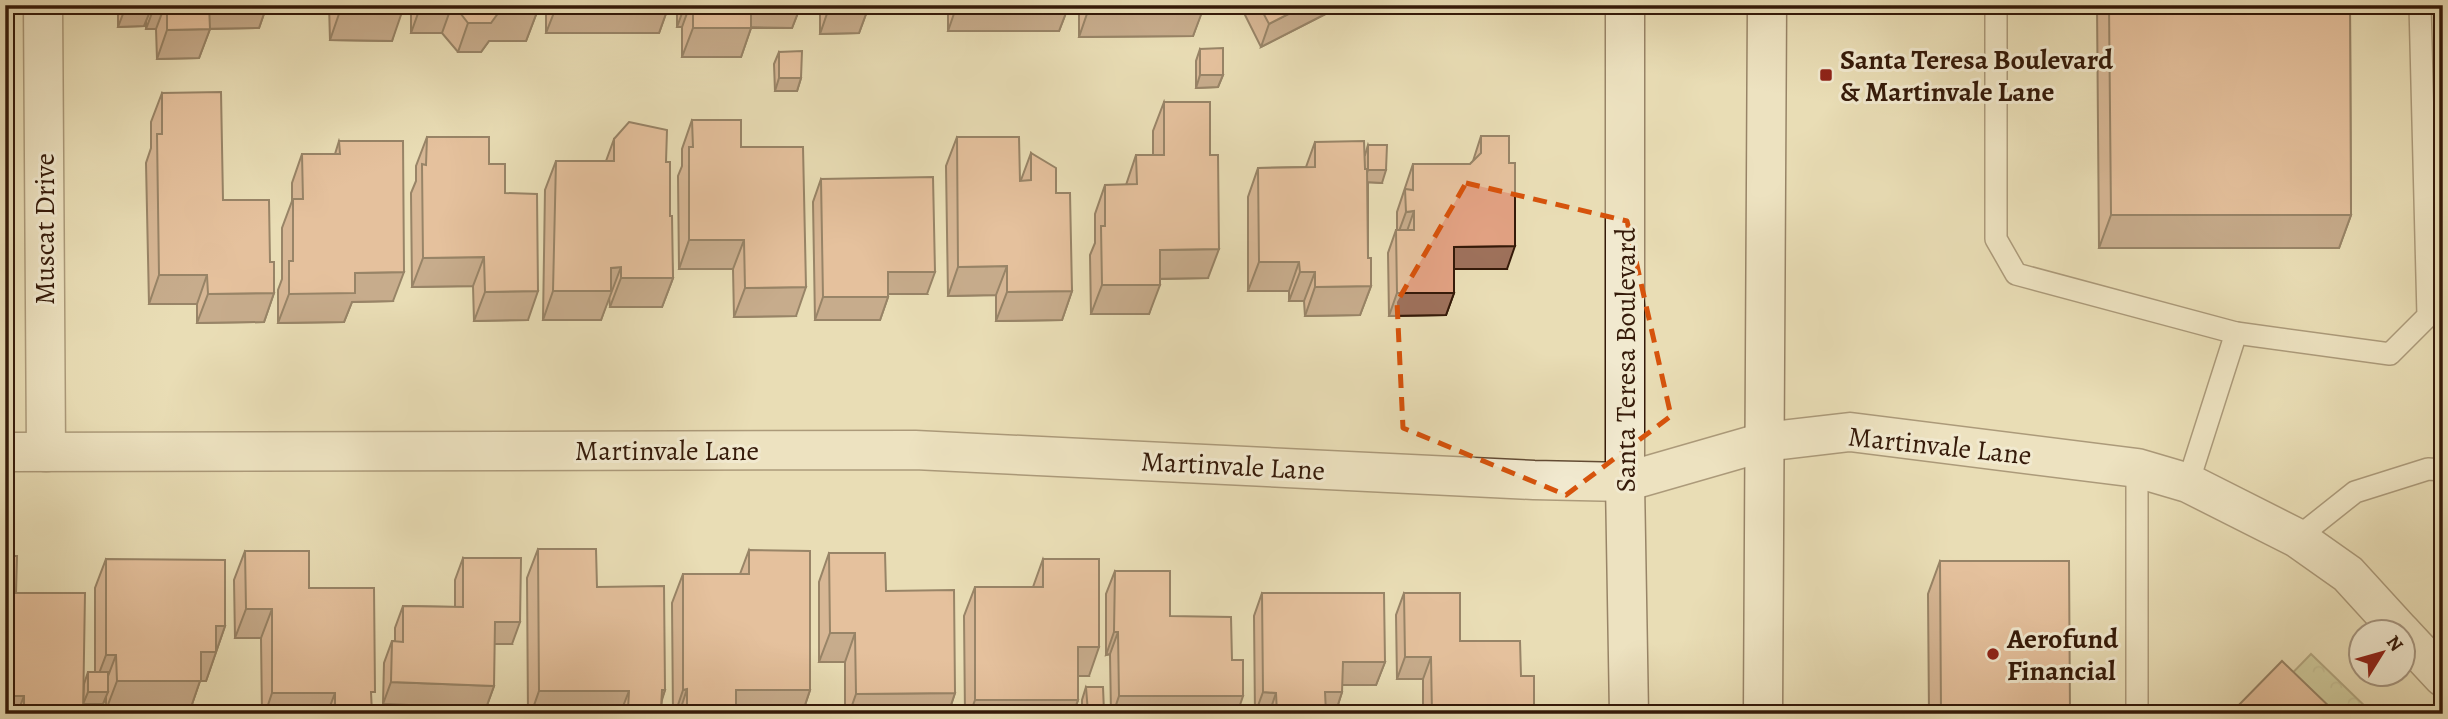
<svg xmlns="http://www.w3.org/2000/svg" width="2448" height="719" font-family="Alegreya,serif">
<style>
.forest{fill:url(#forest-crowns);stroke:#766d4a;stroke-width:2}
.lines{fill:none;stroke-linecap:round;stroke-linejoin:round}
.service-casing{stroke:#624b34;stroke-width:24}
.minor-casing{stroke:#624b34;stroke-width:41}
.secondary-casing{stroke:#351a09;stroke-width:41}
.service{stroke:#f1e9cf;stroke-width:21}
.minor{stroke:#f1e9cf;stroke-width:38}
.secondary{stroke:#f1e9cf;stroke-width:38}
.wall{fill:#c28a70;stroke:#351a09;stroke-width:2}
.shaded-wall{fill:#9e715b;stroke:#351a09;stroke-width:2}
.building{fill:#e1a182;stroke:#351a09;stroke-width:2}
.marked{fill:none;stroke:#d6530c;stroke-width:5;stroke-dasharray:14 9;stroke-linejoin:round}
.poi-dot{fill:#8f2418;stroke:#f1e9cf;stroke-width:2.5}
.labels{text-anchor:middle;stroke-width:6;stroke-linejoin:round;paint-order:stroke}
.poi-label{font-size:28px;font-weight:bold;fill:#351a09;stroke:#f1e9cf;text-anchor:start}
.street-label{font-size:28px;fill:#351a09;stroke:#f1e9cf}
</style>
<defs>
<pattern id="forest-crowns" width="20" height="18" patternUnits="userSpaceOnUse" patternTransform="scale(1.75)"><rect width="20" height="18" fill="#b8c08c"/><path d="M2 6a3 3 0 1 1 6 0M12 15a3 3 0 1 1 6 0" fill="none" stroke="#9fa477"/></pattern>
</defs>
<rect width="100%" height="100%" fill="#e9ddb5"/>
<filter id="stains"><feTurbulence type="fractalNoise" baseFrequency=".00286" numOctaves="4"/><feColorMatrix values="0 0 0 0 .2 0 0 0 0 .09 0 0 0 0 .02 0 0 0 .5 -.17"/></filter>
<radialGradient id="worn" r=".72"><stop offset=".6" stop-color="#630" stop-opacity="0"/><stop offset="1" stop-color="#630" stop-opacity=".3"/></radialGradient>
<polygon class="forest" points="2311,654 2373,714 2291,714 2271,695"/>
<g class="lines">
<defs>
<g id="service">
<polyline points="1996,5 1996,239 2016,274 2236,333 2390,354 2428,316 2420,5"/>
<polyline points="2188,483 2236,333"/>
<polyline points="2297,538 2355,492 2428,469 2443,470"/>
<polyline points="2137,714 2137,468"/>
</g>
<g id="minor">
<polyline points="43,5 46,452"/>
<polyline points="5,452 915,450 1534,480 1625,482 1764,442 1850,432 2137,468 2188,483 2297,538 2348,574 2401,632"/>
<polyline points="2402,633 2443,677"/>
</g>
<g id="secondary">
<polyline points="1625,5 1625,482 1629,714"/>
<polyline points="1763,714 1767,5"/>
</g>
</defs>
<use href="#service" class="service-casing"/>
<use href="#minor" class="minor-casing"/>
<use href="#secondary" class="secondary-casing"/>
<use href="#service" class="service"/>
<use href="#minor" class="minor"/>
<use href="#secondary" class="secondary"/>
</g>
<g class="wall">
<polygon points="118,5 267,5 259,28 210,29 199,58 157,59 156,29 146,29 146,21 144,26 118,27"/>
<polygon points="329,5 402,5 392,41 330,40"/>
<polygon points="411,5 537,5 537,12 526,41 489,41 481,52 458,52 442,33 411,33"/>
<polygon points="546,5 669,5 659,33 546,33"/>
<polygon points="677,5 801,5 792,28 751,28 741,57 682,57 682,27 677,27"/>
<polygon points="813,5 925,5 869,6 859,33 820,34 820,6"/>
<polygon points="948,5 1069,5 1059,31 948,31"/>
<polygon points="1079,5 1204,5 1193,36 1079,37"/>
<polygon points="1240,5 1343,5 1261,47"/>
<polygon points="2097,5 2350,5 2351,215 2339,248 2099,248"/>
<polygon points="1200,49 1223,75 1218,87 1196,88 1196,61"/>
<polygon points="779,52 801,78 797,91 775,91 774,64"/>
<polygon points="162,93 223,200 270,262 274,293 264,322 197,323 197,304 149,304 146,163 151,148 151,122"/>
<polygon points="1164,102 1208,278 1160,279 1149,314 1091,314 1090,255 1095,243 1095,214 1105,185 1126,185 1136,155 1153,155 1153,131"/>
<polygon points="692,120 741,147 796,316 734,317 733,269 679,269 678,176 682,166 682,149"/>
<polygon points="1481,136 1507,269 1454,269 1454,293 1446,315 1389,316 1388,253 1396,230 1397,230 1397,212 1413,164 1470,164 1473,161"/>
<polygon points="427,137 489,164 505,193 528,320 474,321 473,286 412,287 411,193 416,181 416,166"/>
<polygon points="957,137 1020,181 1021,180 1031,153 1056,193 1072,291 1062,320 996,321 996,295 948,296 946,166"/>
<polygon points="614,139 666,162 673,278 662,307 610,307 609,296 601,320 543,320 545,190 556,161 606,161"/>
<polygon points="339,141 393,301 352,302 344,322 278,323 278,290 282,279 282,228 292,201 292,183 302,154 335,154"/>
<polygon points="1315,142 1365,155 1368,145 1382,183 1368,182 1368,258 1371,286 1360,315 1305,316 1304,301 1289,301 1289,291 1248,291 1248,197 1258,168 1306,167"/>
<polygon points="821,179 927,294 888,294 888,297 880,320 815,320 813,202"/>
<polygon points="538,549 597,587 665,690 662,700 660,714 528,714 527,578"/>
<polygon points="749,550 810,690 802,714 673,714 672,603 683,574 740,574"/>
<polygon points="245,551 309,588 371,703 372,714 262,714 261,638 235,638 234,580"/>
<polygon points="829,553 886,591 955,693 948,714 845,714 845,662 819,662 819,582"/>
<polygon points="463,558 512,644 494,644 494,686 486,708 383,704 384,663 392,641 395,641 395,628 403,606 455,607 455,580"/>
<polygon points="106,559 225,626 206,681 200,681 190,710 106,710 106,697 103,704 83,704 84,684 88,672 95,672 95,588"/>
<polygon points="1043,559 1089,676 1078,676 1078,700 1073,714 965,714 964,616 975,587 1033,587"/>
<polygon points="1940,561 2070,714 1929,714 1928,594"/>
<polygon points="1115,571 1170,616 1232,660 1237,714 1111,714 1110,654 1106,655 1106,594"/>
<polygon points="16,593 83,714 5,714"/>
<polygon points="1262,593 1385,662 1376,685 1342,685 1342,692 1335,714 1255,714 1254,616"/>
<polygon points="1404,593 1460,641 1521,676 1534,714 1423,714 1423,679 1397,679 1396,615"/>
<polygon points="1086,687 1103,714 1082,714 1082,700"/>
</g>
<g class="shaded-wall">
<polygon points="155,5 165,5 156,29 146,29"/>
<polygon points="207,5 267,5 259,28 198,29"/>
<polygon points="421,5 452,5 442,33 411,33"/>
<polygon points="557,5 669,5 659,33 546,33"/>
<polygon points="685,5 690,5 682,27 677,27"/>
<polygon points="748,5 801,5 792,28 740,27"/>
<polygon points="830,5 925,5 869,6 859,33 820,34"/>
<polygon points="957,5 1069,5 1059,31 948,31"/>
<polygon points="1306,5 1343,5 1261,47 1269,24"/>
<polygon points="1204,7 1193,36 1079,37 1089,8"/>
<polygon points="340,11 402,12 392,41 330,40"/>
<polygon points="499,12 537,12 526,41 489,41 481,52 458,52 468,23"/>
<polygon points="123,14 149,14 144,26 118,27"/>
<polygon points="693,28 751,28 741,57 682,57"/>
<polygon points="210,29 199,58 157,59 167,30"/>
<polygon points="1200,75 1223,75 1218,87 1196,88"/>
<polygon points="779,78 801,78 797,91 775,91"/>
<polygon points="1368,170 1386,170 1382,183 1364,182"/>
<polygon points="1414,211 1406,234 1398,234 1406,212"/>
<polygon points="2111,215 2351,215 2339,248 2099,248"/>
<polygon points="689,240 744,240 733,269 679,269"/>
<polygon points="1515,246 1507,269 1446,269 1454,247"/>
<polygon points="1219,249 1208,278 1149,279 1160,250"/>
<polygon points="484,257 473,286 412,287 423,258"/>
<polygon points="1259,262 1299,262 1289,291 1248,291"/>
<polygon points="1007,266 996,295 948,296 958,267"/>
<polygon points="621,267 601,320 543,320 553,291 611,268"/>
<polygon points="404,272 393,301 352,302 344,322 278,323 289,294 355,273"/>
<polygon points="888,272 935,272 927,294 880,294"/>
<polygon points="1300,272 1315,272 1304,301 1289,301"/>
<polygon points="159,275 207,275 197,304 149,304"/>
<polygon points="621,278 673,278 662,307 610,307"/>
<polygon points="1102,285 1160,285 1149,314 1091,314"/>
<polygon points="1371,286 1360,315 1305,316 1315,287"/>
<polygon points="806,287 796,316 734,317 745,288"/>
<polygon points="538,291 528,320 474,321 485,292"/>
<polygon points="1072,291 1062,320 996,321 1007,292"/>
<polygon points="274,293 264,322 197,323 208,294"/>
<polygon points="1397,293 1454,293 1446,315 1389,316"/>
<polygon points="823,297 888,297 880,320 815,320"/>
<polygon points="246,609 272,609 261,638 235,638"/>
<polygon points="495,622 520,622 512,644 486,644"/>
<polygon points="216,626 225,626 206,681 200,681 190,710 106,710 117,681 201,652"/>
<polygon points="1114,632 1118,632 1110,654 1106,655"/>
<polygon points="830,633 855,633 845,662 819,662"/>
<polygon points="1078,647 1099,647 1089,676 1067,676"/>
<polygon points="106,655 116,655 105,684 95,684"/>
<polygon points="1405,657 1431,657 1423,679 1397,679"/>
<polygon points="1343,662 1385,662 1376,685 1335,685"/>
<polygon points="391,682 494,686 486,708 383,704"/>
<polygon points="687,689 679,714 675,714 683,690"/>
<polygon points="662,690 665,690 658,709 661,709 660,714 627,714 628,709"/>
<polygon points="736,690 810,690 802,714 687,714 687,711"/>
<polygon points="539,691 629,691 620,714 531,714"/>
<polygon points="88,692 108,692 103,704 83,704"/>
<polygon points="1263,692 1276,693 1269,714 1255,714"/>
<polygon points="1325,692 1342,692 1335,714 1277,714"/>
<polygon points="272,693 335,693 327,714 265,714"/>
<polygon points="955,693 948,714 849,714 856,694"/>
<polygon points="5,696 24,696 17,714 5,714"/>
<polygon points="1119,696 1243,696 1237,714 1113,714"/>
<polygon points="975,700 1078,700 1073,714 970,714"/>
</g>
<g class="building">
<polygon points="122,5 149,5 149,14 123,14"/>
<polygon points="167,5 209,5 210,29 167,30"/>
<polygon points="340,5 402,5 402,12 340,11"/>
<polygon points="454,5 537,5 537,12 499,12 491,23 468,23"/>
<rect x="693" y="5" width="58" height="23"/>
<polygon points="1089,5 1204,5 1204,7 1089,8"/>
<polygon points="1259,5 1306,5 1269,24"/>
<polygon points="2109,5 2350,5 2351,215 2111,215"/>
<polygon points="1223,48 1223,75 1200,75 1200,49"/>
<polygon points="802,51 801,78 779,78 779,52"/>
<polygon points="221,92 223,200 269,200 270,262 274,262 274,293 208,294 207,275 159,275 157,134 162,134 162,93"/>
<polygon points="1164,102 1210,102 1210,155 1218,155 1219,249 1160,250 1160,285 1102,285 1101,226 1105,226 1105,185 1137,184 1136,155 1164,155"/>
<polygon points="692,120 741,120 741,147 803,147 806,287 745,288 744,240 689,240 689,147 693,147"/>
<polygon points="629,122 667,130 666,162 670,162 670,216 672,216 673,278 621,278 621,267 611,268 611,291 553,291 556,161 614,161 614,139"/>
<polygon points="1481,136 1509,136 1509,163 1515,163 1515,246 1454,247 1454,293 1397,293 1396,230 1414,230 1414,211 1406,212 1405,189 1413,190 1413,164 1470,164 1481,153"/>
<polygon points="427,137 489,137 489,164 505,164 505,193 537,194 538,291 485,292 484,257 423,258 422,164 426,165"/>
<polygon points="957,137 1019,137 1020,181 1031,180 1031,153 1056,168 1056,193 1070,193 1072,291 1007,292 1007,266 958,267"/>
<polygon points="339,141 403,141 404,272 355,273 355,293 289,294 289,261 293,261 293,199 303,199 302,154 340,154"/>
<polygon points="1364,141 1365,169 1367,169 1368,258 1371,258 1371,286 1315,287 1315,272 1300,272 1299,262 1259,262 1258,168 1315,167 1315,142"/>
<polygon points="1368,145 1387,145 1386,170 1368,170"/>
<polygon points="933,177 935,272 888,272 888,297 823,297 821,179"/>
<polygon points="538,549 596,549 597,587 664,586 665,690 662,690 661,709 628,709 629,691 539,691"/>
<polygon points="749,550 810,551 810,690 736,690 736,712 687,711 687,689 683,690 683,574 749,574"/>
<polygon points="245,551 309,551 309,588 374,588 375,692 371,692 372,714 335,714 335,693 272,693 272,609 246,609"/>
<polygon points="829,553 885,553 886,591 954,590 955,693 856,694 855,633 830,633"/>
<polygon points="5,556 17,556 16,593 85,593 83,714 24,714 24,696 5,696"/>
<polygon points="463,558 521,558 520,622 495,622 494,686 391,682 392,641 403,642 403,606 463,607"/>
<polygon points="106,559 225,560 225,626 216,626 216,652 201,652 201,681 117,681 116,655 106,655"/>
<polygon points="1043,559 1099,559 1099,647 1078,647 1078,700 975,700 975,587 1043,587"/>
<polygon points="1940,561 2069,561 2070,714 1934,714 1941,713"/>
<polygon points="1115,571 1170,571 1170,616 1231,617 1232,660 1243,660 1243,696 1119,696 1118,632 1114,632"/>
<polygon points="1262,593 1384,593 1385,662 1343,662 1342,692 1325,692 1326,713 1277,714 1276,693 1263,692"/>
<polygon points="1404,593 1460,593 1460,641 1520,641 1521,676 1534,676 1534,714 1432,714 1431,657 1405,657"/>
<polygon points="2282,661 2337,714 2230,714"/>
<rect x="88" y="672" width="20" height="20"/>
<polygon points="1086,687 1103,687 1104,712 1088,713"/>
</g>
<path d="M0 0H2448V719H0ZM1466,183l161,38 44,195 -105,79 -163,-67 -6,-126z" fill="#e9ddb5" fill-opacity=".55" fill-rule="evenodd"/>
<path class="marked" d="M1466,183l161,38 44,195 -105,79 -163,-67 -6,-126z"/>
<g class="poi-dot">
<rect x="1819" y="68" width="14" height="14" rx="3.5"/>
<circle cx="1993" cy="654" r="7"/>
</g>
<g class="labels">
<g class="poi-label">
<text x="1840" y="69">Santa Teresa Boulevard<tspan x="1840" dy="32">&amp; Martinvale Lane</tspan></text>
<text x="2007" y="648">Aerofund<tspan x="2007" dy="32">Financial</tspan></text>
</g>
<g class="street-label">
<text transform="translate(44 229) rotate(-90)" y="10">Muscat Drive</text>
<text transform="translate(1625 360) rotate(-90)" y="10">Santa Teresa Boulevard</text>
<text transform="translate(1940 445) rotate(6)" y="10">Martinvale Lane</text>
<text x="667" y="460">Martinvale Lane</text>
<text transform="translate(1233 465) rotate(3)" y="10">Martinvale Lane</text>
</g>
</g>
<rect width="2448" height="719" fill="none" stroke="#e9ddb5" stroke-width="28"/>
<rect x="7" y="7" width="2434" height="705" fill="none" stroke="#351a09" stroke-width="3.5"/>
<rect x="14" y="14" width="2420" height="691" fill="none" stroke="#351a09" stroke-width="2"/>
<g transform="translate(2382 653) rotate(53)"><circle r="33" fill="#f1e9cf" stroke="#a69680" stroke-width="2"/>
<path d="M0-5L12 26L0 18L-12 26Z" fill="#8f2418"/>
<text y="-10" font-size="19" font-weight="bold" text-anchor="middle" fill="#351a09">N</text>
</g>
<rect width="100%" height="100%" filter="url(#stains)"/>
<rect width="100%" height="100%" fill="url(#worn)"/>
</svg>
